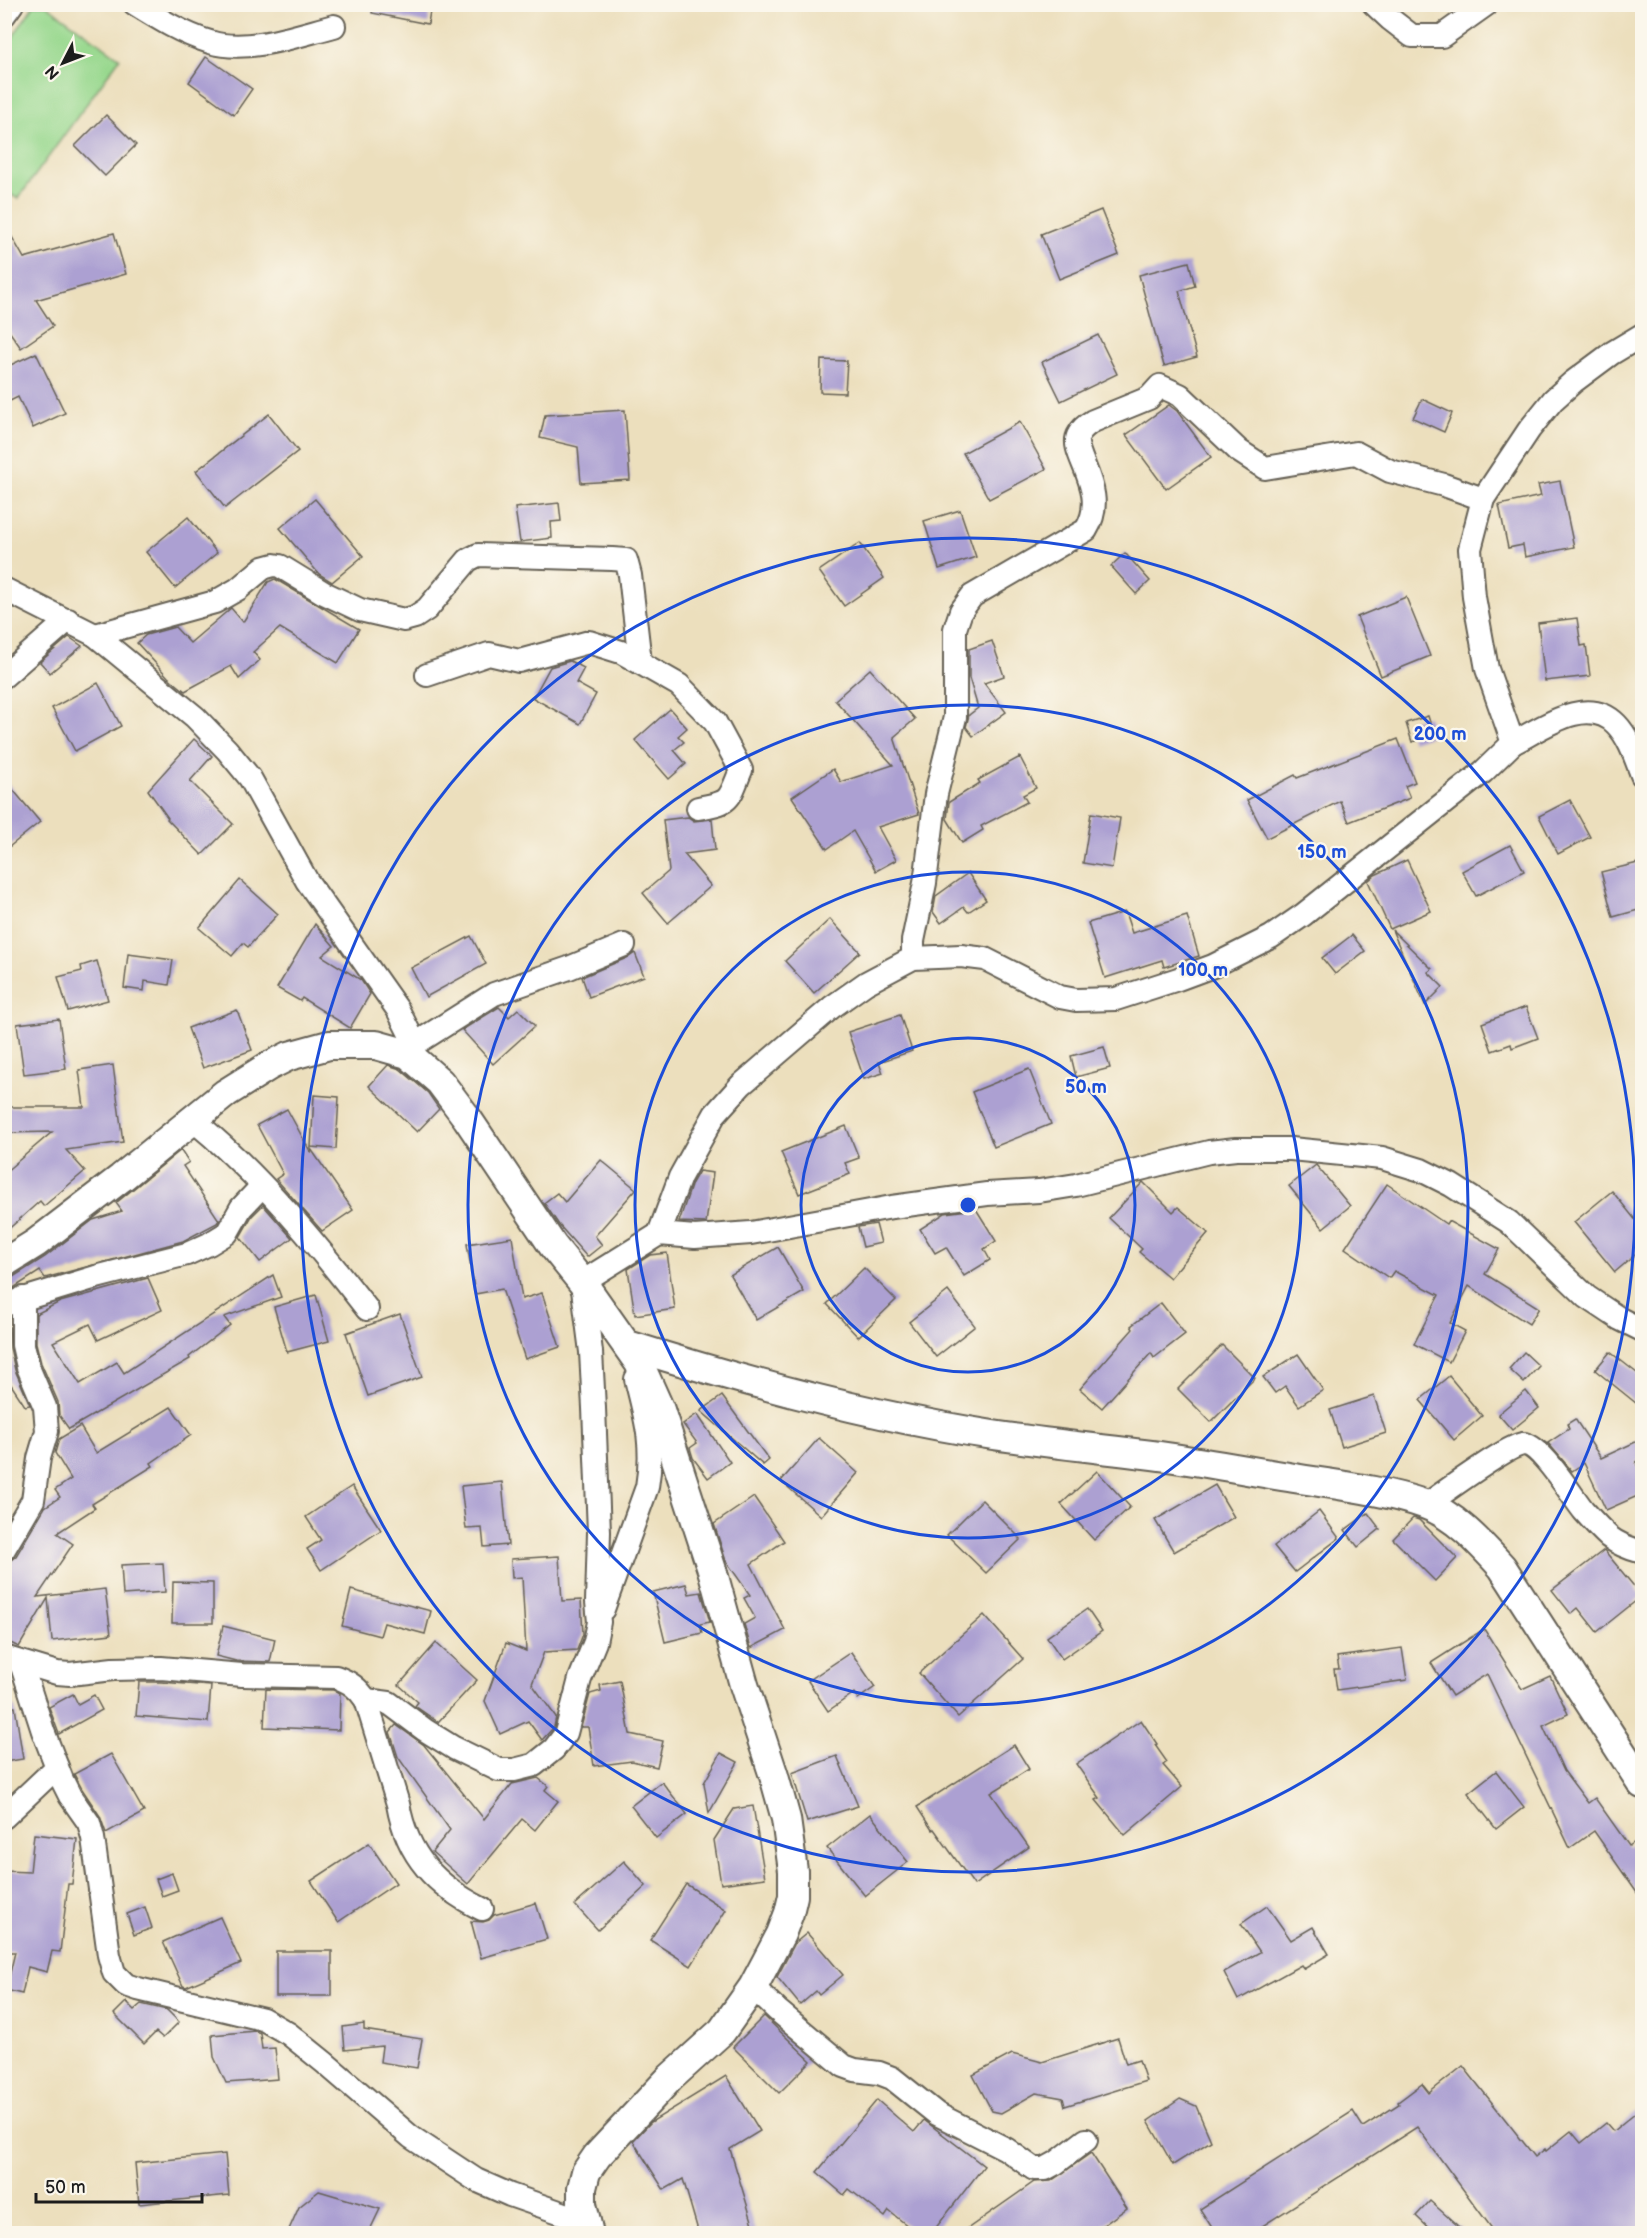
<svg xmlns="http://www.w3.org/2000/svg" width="1647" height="2238" font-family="'Balsamiq Sans',sans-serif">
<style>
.green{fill:#98d88e;stroke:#5a7a55;stroke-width:1.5}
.building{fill:#aca0d2}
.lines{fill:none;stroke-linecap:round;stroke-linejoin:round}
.minor-casing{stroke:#656054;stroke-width:26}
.tertiary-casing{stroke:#656054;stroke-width:32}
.minor{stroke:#fff;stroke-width:22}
.tertiary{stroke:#fff;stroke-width:28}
.ring{fill:none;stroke:#1d4ed8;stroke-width:3}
.centre{fill:#1d4ed8;stroke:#fbf7ec;stroke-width:3}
.ring-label{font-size:18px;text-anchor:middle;font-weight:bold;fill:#1d4ed8;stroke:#fbf7ec;stroke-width:4.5;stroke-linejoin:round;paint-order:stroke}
</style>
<rect width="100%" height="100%" fill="#fbf7ec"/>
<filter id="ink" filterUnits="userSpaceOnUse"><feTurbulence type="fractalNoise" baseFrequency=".0167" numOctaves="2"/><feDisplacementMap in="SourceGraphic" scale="12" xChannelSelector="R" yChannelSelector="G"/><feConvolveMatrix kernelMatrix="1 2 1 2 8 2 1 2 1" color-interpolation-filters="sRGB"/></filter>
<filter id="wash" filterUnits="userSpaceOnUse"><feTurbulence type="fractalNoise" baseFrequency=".008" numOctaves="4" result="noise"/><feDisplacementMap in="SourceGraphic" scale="24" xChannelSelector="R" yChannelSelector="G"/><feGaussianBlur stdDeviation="1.35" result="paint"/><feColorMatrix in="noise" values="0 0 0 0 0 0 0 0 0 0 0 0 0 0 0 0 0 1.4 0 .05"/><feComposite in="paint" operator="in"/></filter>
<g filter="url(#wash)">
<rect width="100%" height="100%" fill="#ecdfbd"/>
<polygon class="green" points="34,5 46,5 120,58 18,199 5,191 5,48"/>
<g id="blocks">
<g class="building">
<polygon points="373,4 431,4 428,24 372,13"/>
<polygon points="206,57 252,89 234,115 189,82"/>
<polygon points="106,115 136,145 105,176 75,146"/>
<polygon points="1101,210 1119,255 1059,279 1041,234"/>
<polygon points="4,223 24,258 114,233 126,274 36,300 53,326 21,348 4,324"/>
<polygon points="1189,262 1195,286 1179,291 1197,357 1164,366 1139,275"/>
<polygon points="1098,335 1117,374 1061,401 1042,362"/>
<polygon points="36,353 65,413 33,428 18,397 4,404 4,368"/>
<polygon points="821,360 847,361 845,393 820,392"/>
<polygon points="1422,399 1452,413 1444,432 1413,418"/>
<polygon points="1169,405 1177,411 1211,457 1166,489 1126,435"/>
<polygon points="625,410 630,480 581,483 578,447 540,438 545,415"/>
<polygon points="269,414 298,451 225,508 196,471"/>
<polygon points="1020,422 1046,469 989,499 963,453"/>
<polygon points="1560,481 1574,547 1525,557 1523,545 1508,548 1499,505 1541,496 1538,485"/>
<polygon points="315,499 363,556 332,582 319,574 280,528"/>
<polygon points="559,503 561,521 551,522 552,538 520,542 515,508"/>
<polygon points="960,510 976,557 939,569 924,521"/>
<polygon points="188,517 217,553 175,588 146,552"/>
<polygon points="860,543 884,578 844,606 819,571"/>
<polygon points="1125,553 1150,581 1136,594 1111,566"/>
<polygon points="275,579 359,629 338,663 280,628 253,652 260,660 239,679 231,666 185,691 168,677 137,643 146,635 175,627 190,643 231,608 243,622 268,582"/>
<polygon points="1406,597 1430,656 1381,676 1357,617"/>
<polygon points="1577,618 1581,646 1586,645 1590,676 1545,681 1538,623"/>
<polygon points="69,637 82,646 50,673 40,662"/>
<polygon points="992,641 1004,676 984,683 1006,712 973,736 966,727 969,715 978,708 969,678 969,649"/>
<polygon points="570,661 584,668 576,683 596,694 580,724 533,698 550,667"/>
<polygon points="870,669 915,719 894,737 919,814 878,827 896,860 876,871 853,831 827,849 792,797 833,769 841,782 893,765 835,700"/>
<polygon points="98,683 121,726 75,751 52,708"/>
<polygon points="670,709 687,728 678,736 684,742 674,750 686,764 669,779 635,740"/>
<polygon points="1428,716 1434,735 1412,742 1406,723"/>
<polygon points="194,739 212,756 190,781 233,824 202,855 167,819 168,818 148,790"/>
<polygon points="1398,739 1415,782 1405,786 1410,798 1349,822 1340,801 1267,838 1247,800 1295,775 1297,778"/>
<polygon points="1020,757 1036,788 1023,795 1027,802 981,826 983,830 962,843 947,819 949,802 980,783 978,780"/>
<polygon points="4,779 40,822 4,851"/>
<polygon points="1570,800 1590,837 1558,854 1539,816"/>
<polygon points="1091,813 1120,818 1112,868 1083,863"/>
<polygon points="688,817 694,821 712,819 715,850 684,854 711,886 668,923 643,893 669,871 663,820"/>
<polygon points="1510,845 1524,871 1476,896 1462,871"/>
<polygon points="1407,860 1431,911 1390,929 1368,881 1375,875"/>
<polygon points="1642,862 1642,909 1613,917 1601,872"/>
<polygon points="968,873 986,900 968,912 964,907 941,923 933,912 936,896"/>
<polygon points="240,880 278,914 248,947 243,943 232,956 199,928"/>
<polygon points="1125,912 1132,933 1187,916 1199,956 1164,967 1162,960 1105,978 1088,923"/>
<polygon points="830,919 860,952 814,993 785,961"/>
<polygon points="315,924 334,946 322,956 361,980 370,994 350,1028 302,998 300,1001 277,988"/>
<polygon points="1392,930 1432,969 1428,972 1443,987 1425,1005"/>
<polygon points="1352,935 1365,951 1335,974 1322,958"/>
<polygon points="471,936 486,964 426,997 411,968"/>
<polygon points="635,953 644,976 589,997 582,977 629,957"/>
<polygon points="128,954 173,960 169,985 145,981 144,991 124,988"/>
<polygon points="97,961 108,1000 68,1011 58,977 82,971 81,966"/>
<polygon points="499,1007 509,1017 518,1009 535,1026 493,1064 462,1030"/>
<polygon points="1526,1007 1538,1038 1512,1048 1511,1044 1492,1051 1482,1023"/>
<polygon points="237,1010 252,1050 203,1068 188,1028"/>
<polygon points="900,1015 912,1051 879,1062 883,1073 864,1079 848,1032"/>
<polygon points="59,1019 66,1069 24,1074 17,1024"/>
<polygon points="1104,1047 1110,1068 1076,1077 1071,1056"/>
<polygon points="113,1065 123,1142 66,1150 85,1171 44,1206 40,1201 4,1233 4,1173 52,1132 4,1133 4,1107 84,1107 79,1070"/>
<polygon points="388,1065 400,1069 428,1093 439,1109 417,1132 369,1086"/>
<polygon points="1029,1069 1051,1124 994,1147 972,1092"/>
<polygon points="314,1095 339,1097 336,1149 311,1147"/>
<polygon points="287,1109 311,1153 311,1149 353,1210 322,1231 276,1179 283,1174 257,1125"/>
<polygon points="846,1126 859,1158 845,1163 850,1174 799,1194 781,1152"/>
<polygon points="181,1150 189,1162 183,1166 219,1220 217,1223 183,1241 45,1278 40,1271 12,1289 4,1291 4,1279 13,1277 45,1257 93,1220 122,1211 116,1203"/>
<polygon points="601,1160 636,1189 595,1236 602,1245 587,1257 559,1225 544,1203 557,1193 565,1202"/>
<polygon points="1316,1165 1350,1206 1323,1228 1289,1186"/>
<polygon points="699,1171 713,1173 706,1223 679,1222 692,1183"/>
<polygon points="1143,1182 1173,1212 1178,1207 1208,1233 1170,1278 1139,1252 1142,1249 1109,1218"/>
<polygon points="1387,1184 1446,1224 1448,1221 1499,1249 1485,1274 1539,1308 1529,1324 1469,1286 1450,1323 1465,1331 1449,1362 1414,1344 1439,1295 1394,1271 1389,1278 1345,1248"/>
<polygon points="1612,1191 1642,1228 1642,1249 1615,1272 1574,1222"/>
<polygon points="263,1205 292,1238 260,1262 240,1237 252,1216"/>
<polygon points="976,1209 996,1241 984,1249 990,1260 964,1276 946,1247 935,1253 920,1229 945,1213"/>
<polygon points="876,1224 881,1243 863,1247 858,1227"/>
<polygon points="512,1237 522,1299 542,1293 560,1347 525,1359 502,1289 475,1294 467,1244"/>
<polygon points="778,1247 804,1292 756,1320 730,1275"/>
<polygon points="667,1253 675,1309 635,1315 628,1269 650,1255"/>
<polygon points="864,1268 896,1300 858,1337 827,1304"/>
<polygon points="273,1275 281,1297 224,1317 230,1325 189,1357 190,1359 69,1429 59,1415 58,1402 41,1363 36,1343 36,1314 60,1302 148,1278 162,1310 98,1340 90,1324 53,1342 80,1384 117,1362 124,1373"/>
<polygon points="948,1291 975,1326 936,1357 909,1322"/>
<polygon points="316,1295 329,1341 287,1352 274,1307"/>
<polygon points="1161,1303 1185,1334 1154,1358 1151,1353 1102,1408 1080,1389 1133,1329 1131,1326"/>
<polygon points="400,1314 422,1377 368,1396 346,1333"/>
<polygon points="9,1327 10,1348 15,1370 30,1405 25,1406 4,1374 4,1330"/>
<polygon points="1222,1345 1255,1378 1211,1422 1178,1389"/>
<polygon points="1524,1352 1539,1366 1524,1383 1509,1369"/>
<polygon points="1610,1352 1642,1377 1642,1408 1595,1370"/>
<polygon points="1298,1354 1323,1390 1299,1406 1285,1386 1275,1393 1263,1377"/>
<polygon points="1449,1376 1482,1416 1454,1440 1420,1400"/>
<polygon points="1526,1391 1539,1408 1512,1430 1498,1414"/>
<polygon points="722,1396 769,1460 763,1465 701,1411"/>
<polygon points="1374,1396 1386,1433 1342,1447 1330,1410"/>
<polygon points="171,1407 191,1435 151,1463 153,1466 92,1504 95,1508 57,1533 73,1544 37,1597 105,1589 111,1634 52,1641 48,1598 19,1647 4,1640 4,1562 11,1560 16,1556 45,1507 60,1497 55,1490 71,1479 55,1453 59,1439 80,1426 96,1453"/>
<polygon points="697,1414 730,1462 708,1478 693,1458 690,1448 697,1443 683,1424"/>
<polygon points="1575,1419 1601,1458 1642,1439 1642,1459 1636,1462 1642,1477 1642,1494 1606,1510 1584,1463 1572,1471 1548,1443 1569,1429 1567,1424"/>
<polygon points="819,1438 858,1473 821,1516 781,1481"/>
<polygon points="1097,1471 1130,1507 1094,1540 1061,1504"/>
<polygon points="502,1482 508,1545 484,1547 482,1528 466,1529 461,1486"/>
<polygon points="1215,1485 1234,1517 1174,1552 1155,1520"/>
<polygon points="352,1486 381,1530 321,1570 307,1549 321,1540 306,1517"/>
<polygon points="754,1497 784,1541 751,1564 785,1630 751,1648 744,1624 755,1618 744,1598 750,1595 726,1561 714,1524"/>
<polygon points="982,1500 1021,1539 986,1573 947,1535"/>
<polygon points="1319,1511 1339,1538 1295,1572 1274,1546"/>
<polygon points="1368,1513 1380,1529 1358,1547 1345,1530"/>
<polygon points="1413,1518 1419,1520 1457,1558 1435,1581 1393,1539"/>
<polygon points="1604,1550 1642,1596 1597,1632 1578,1608 1571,1614 1552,1590"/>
<polygon points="559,1556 562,1601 581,1600 583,1634 577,1650 544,1652 532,1684 556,1717 554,1727 542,1740 528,1721 500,1734 485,1701 506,1643 526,1651 522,1577 512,1578 511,1559"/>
<polygon points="163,1563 165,1592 123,1595 121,1565"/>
<polygon points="173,1582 213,1583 213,1623 172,1623"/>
<polygon points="686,1584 689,1594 701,1592 710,1622 700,1624 702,1633 665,1642 653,1592"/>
<polygon points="351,1590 431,1611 425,1634 384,1623 380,1636 342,1626"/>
<polygon points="1087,1609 1102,1631 1062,1659 1047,1637"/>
<polygon points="984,1615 1023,1659 958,1717 919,1673"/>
<polygon points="223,1626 275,1639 270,1662 236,1661 216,1656"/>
<polygon points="1484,1629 1522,1689 1550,1676 1568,1714 1543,1726 1564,1771 1588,1803 1595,1798 1629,1846 1642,1837 1642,1900 1594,1831 1570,1848 1487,1674 1452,1696 1431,1663"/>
<polygon points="436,1643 477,1680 438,1722 415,1706 418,1702 399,1685"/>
<polygon points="1402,1648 1407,1680 1337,1690 1334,1669 1339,1669 1337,1657"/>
<polygon points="851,1652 875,1687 858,1699 854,1693 828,1711 808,1681"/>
<polygon points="620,1681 630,1734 663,1741 657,1767 632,1761 594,1766 588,1727 581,1727 590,1694 601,1691 600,1685"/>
<polygon points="139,1682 161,1682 211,1686 208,1722 136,1716"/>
<polygon points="266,1689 333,1690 340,1693 339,1730 264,1727"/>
<polygon points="73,1694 78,1704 94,1695 102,1710 59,1734 49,1707"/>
<polygon points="4,1707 15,1707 23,1759 4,1762"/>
<polygon points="1141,1720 1157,1744 1155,1745 1167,1762 1163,1765 1182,1787 1125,1835 1096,1800 1100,1798 1076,1764"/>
<polygon points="396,1725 424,1745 484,1819 512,1784 538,1778 548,1786 545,1790 558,1801 535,1830 522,1819 468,1884 432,1852 450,1830 398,1757 390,1732"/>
<polygon points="1014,1745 1029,1769 991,1793 1029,1847 974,1885 934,1829 932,1830 917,1807"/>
<polygon points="721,1753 738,1762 709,1813 704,1783"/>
<polygon points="111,1754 144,1812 106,1833 100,1816 82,1789 74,1774"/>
<polygon points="837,1756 858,1806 807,1822 792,1773"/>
<polygon points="1496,1771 1524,1807 1496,1829 1468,1793"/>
<polygon points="662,1782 687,1814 656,1838 631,1806"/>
<polygon points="753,1806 765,1878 721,1884 714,1840 734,1809"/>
<polygon points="870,1814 908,1862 865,1896 827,1848"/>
<polygon points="34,1834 77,1839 72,1884 68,1884 60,1952 52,1951 47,1972 28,1967 22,1994 6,1990 15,1952 4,1952 4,1871 30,1872"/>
<polygon points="369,1843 396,1883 338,1922 311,1881"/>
<polygon points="624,1861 646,1886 598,1930 575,1905"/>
<polygon points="172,1873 178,1890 162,1896 156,1879"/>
<polygon points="686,1884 726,1910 691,1966 650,1940"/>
<polygon points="536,1903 547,1939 481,1958 471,1921 483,1922 489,1920 494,1915"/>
<polygon points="1267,1906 1291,1940 1313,1927 1329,1954 1304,1969 1301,1965 1238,2000 1224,1972 1260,1952 1241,1924"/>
<polygon points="145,1907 152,1928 134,1935 127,1914"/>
<polygon points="220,1917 241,1963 186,1987 183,1986 163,1942"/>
<polygon points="807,1933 843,1975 819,1995 816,1991 800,2005 777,1977 795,1943"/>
<rect x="276" y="1951" width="56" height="45"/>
<polygon points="126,2002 134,2010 141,2004 167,2010 179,2022 163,2038 156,2032 144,2044 114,2014"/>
<polygon points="764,2016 811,2061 779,2093 733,2047"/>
<polygon points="364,2024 364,2030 422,2039 417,2068 380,2062 382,2046 345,2050 343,2027"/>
<polygon points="255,2031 260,2033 262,2049 275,2048 278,2079 226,2083 214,2057 212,2035"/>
<polygon points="1118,2038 1126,2064 1139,2060 1146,2081 1065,2106 1063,2098 1036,2093 1001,2113 992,2111 973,2075 1012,2054 1042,2062"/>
<polygon points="1463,2066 1535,2157 1545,2149 1546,2151 1571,2131 1581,2143 1606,2123 1613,2131 1642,2107 1642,2234 1496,2234 1417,2127 1250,2234 1216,2234 1200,2209 1353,2111 1363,2127 1399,2104 1398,2102 1422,2084 1429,2093"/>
<polygon points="726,2076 760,2131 730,2149 756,2234 699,2234 683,2179 664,2190 633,2141 651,2122"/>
<polygon points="1180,2099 1196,2106 1211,2141 1173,2165 1148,2121"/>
<polygon points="877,2100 914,2132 924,2120 984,2166 931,2234 918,2234 889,2211 885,2217 849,2189 844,2195 817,2172"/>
<polygon points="1091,2153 1127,2208 1091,2234 960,2234 1034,2182 1051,2181"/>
<polygon points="225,2154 229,2195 139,2204 135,2163"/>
<polygon points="319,2191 380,2209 368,2234 287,2234 299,2207"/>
<polygon points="1430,2201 1467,2234 1435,2234 1416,2216"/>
</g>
</g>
</g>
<g filter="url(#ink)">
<use href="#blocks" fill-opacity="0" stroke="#656054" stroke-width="1.5"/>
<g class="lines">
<defs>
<g id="minor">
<path d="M135,4c24,15 48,30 75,38 37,12 88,-7 124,-16"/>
<polyline points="1374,4 1390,19 1412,36 1442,36 1487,4"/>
<polyline points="4,15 12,4"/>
<polyline points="4,589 95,635 195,717 227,750 250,778 307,881 398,1010 415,1044"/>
<polyline points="95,635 215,602 238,589 263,568 274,565 280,566 324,593 360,610 404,620 415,617 427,609 468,560 478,555 612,559 626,560 630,575 640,662"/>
<path d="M427,675l62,-21 30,7 70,-19 32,10 58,33 36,37 26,48c-13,31 -9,32 -43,38"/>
<polyline points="4,676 68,620"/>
<path d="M1513,743c28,-14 74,-49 103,-19 13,13 20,35 26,51"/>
<path d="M913,958v-17l12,-58 11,-89 19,-77v-88l6,-18 11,-15 114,-66c25,-40 -19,-78 -7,-96 3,-6 9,-10 14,-13l56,-23 11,-12 20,9 59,56 26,17 91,-15 34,18 54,14 39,14"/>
<polyline points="408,1054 415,1044 494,994 569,968 624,945"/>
<path d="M193,1120c66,54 122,122 174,189"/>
<polyline points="659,1234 680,1177 715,1114 741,1085 832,1007 866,983 913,958 961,956 985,959 1060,997 1076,1000 1116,999 1178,979 1213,966 1271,937 1303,915 1483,772 1513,743 1487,669 1474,597 1470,549 1483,499 1529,430 1553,400 1573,382 1612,353 1642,335"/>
<polyline points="4,1305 96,1277 187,1254 209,1244 227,1233 241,1208 262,1186"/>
<path d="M1426,1505c17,-12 81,-59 97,-61 17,-1 50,54 61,67 8,9 16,18 25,26 10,8 22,12 33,15"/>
<polyline points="4,1549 33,1500 39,1458 47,1431 45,1407 28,1367 23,1345 23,1298"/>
<path d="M603,1609l44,-122c7,-42 -1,-68 -11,-108"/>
<path d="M4,1657l53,16 13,1 43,-5 48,-1 81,7 94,2c14,5 22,11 30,23l32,104c9,52 38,82 84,105"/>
<polyline points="21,1663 43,1731 62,1780 70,1796 89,1823 93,1838 109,1955 114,1973 126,1985 138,1989 263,2019 289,2034 325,2063 411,2137 476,2180 510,2195 585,2221"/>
<polyline points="366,1700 389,1703 425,1730 454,1748 499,1770 514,1770 534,1765 554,1749 566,1733 580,1679 595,1642 599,1622 597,1602 599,1532 594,1408 591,1352 582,1282 659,1234 695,1237 751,1233 892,1207 987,1194 1039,1191 1076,1185 1209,1152 1236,1149 1291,1149 1382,1158 1421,1170 1451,1185 1509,1222 1587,1297 1620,1319 1642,1330"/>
<polyline points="4,1817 57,1767"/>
<polyline points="753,1987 777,2010 844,2066 855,2070 879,2073 892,2078 937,2114 1006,2149 1034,2169 1045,2169 1056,2163 1086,2140"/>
</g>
<g id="tertiary">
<polyline points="4,1263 36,1243 121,1178 226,1093 269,1066 289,1056 329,1045 376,1045 408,1054 440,1082 467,1118 553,1246 582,1282 639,1363 660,1410 713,1573 744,1685 774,1776 786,1819 793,1871 793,1896 789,1913 781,1934 753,1987 722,2031 670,2078 597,2156 586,2172 582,2188 582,2204 589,2234"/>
<path d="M628,1345c120,38 241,71 365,90 58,9 116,14 174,22 42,6 84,14 127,21 43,7 89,12 130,26 31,11 57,40 78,63l140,217"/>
</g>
</defs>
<use href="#minor" class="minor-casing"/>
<use href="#tertiary" class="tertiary-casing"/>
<use href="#minor" class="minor"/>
<use href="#tertiary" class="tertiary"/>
</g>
</g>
<g class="ring">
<circle cx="968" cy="1205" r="167"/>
<circle cx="968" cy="1205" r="333"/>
<circle cx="968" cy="1205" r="500"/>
<circle cx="968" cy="1205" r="667"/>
</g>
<circle cx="968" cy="1205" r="9" class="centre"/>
<g class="ring-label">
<text x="1440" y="740">200 m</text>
<text x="1322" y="858">150 m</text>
<text x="1203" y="976">100 m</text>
<text x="1086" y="1093">50 m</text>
</g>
<rect width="1647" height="2238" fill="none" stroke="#fbf7ec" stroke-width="24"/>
<g transform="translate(63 63) rotate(228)" stroke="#fbf7ec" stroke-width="4.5" paint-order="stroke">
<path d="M0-4.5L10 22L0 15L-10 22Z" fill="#1c1c1c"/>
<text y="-9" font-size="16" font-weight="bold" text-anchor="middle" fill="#1c1c1c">N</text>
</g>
<path d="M36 2193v9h166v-9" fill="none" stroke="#1c1c1c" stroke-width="3"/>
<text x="45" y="2193" font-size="18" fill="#1c1c1c" stroke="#fbf7ec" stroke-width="4.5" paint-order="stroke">50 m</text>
</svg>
